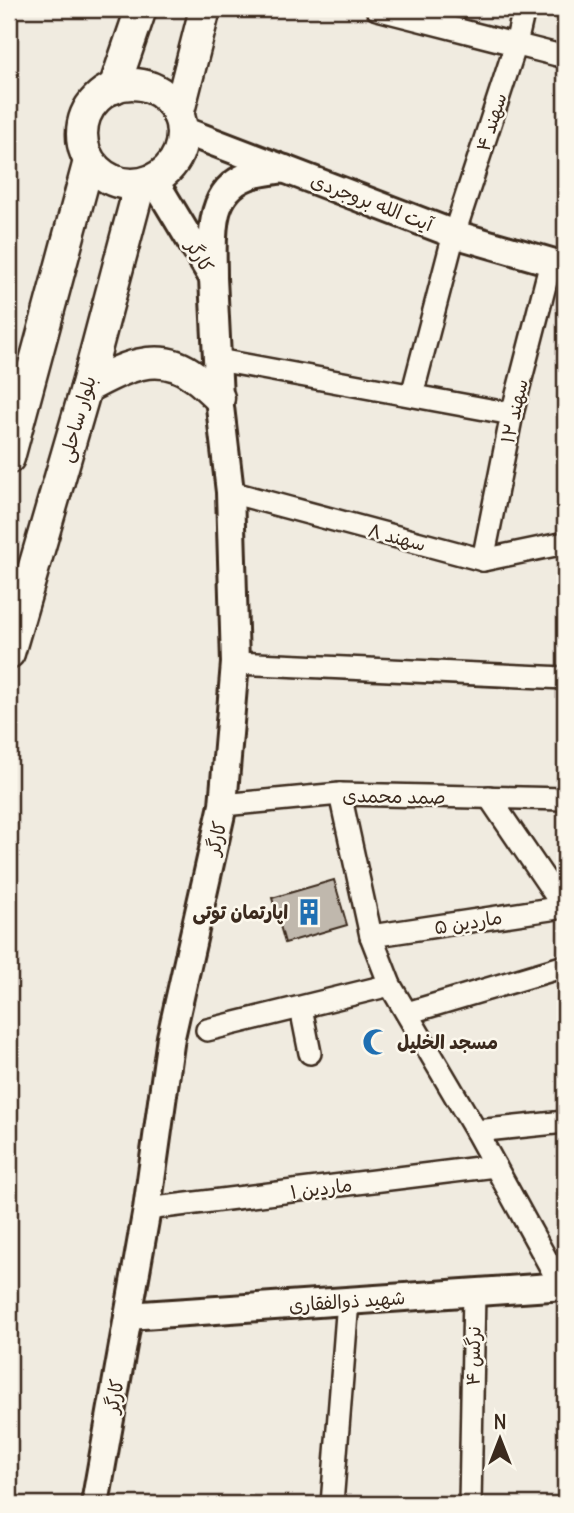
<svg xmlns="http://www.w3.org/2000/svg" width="574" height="1513" font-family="Delius,'Playpen Sans Arabic',sans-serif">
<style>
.building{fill:#c0b8ad;stroke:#3b2a1e;stroke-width:2}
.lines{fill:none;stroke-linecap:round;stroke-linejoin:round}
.minor-casing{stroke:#3b2a1e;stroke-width:26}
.tertiary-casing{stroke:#3b2a1e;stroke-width:32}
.secondary-casing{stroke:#3b2a1e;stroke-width:35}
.minor{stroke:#fbf7ec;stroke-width:21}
.tertiary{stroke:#fbf7ec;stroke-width:26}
.secondary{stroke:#fbf7ec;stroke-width:30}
.labels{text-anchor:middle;stroke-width:5;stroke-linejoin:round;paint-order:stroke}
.street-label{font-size:19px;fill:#3b2a1e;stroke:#fbf7ec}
.poi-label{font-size:19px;font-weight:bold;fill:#3b2a1e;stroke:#fbf7ec;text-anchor:end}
</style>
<rect width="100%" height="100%" fill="#f0ebe0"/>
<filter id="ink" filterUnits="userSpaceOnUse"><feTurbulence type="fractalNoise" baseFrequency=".0143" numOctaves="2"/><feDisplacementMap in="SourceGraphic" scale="14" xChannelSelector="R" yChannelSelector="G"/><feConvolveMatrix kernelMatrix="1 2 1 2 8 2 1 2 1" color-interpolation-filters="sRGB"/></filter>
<g filter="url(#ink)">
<polygon class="building" points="334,880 347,925 285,943 272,898"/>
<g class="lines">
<defs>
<g id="minor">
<polyline points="377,9 565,57"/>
<polyline points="218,360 512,414"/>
<polyline points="412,395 454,234 516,44 524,9"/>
<polyline points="230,492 483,560 565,543"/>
<polyline points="483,560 512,414 551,262"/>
<polyline points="235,663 565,678"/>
<polyline points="340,794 371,936 390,985 476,1131 561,1286"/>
<polyline points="489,797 565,909"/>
<polyline points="223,805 340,794 565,799"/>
<polyline points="371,936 564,907"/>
<polyline points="301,1008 310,1053"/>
<polyline points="407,1013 565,966"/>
<polyline points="207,1030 390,985"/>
<polyline points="476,1131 565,1122"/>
<polyline points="147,1209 495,1166"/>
<polyline points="332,1504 348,1301"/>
<polyline points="470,1504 474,1292"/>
</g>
<g id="tertiary">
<polyline points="182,130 454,234 565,266"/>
<path d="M213,276c0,-36 -7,-84 35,-100 11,-4 25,-5 37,-7"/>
<polyline points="128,1316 565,1286"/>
<polyline points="95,1504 147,1209 171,1037 223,805 235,663 230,492 219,398 213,278 154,180"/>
</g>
<g id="secondary">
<circle cx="132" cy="134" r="50"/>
<polyline points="114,88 141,9"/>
<polyline points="178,115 205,9"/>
<path d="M86,388c34,-19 73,-40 108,-12 9,6 17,14 25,22"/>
<polyline points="9,458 89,161"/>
<polyline points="9,653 86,388 140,184"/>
</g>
</defs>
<use href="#minor" class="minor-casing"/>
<use href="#tertiary" class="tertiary-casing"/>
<use href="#secondary" class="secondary-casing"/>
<use href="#minor" class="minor"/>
<use href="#tertiary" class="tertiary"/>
<use href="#secondary" class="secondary"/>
</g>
</g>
<defs>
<symbol id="building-bare" viewBox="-9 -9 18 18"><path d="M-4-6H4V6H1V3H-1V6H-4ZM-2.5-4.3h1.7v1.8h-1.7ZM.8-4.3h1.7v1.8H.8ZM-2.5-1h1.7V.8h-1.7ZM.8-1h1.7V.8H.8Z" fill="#1f6fb2" stroke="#fbf7ec" stroke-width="2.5" paint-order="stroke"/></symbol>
<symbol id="mosque-bare" viewBox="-9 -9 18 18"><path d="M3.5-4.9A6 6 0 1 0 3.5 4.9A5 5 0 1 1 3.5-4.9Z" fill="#1f6fb2" stroke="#fbf7ec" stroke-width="2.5" paint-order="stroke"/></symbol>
</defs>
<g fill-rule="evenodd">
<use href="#building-bare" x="290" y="893" width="38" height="38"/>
<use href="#mosque-bare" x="357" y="1023" width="38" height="38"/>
</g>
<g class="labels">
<g class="street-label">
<text transform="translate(491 122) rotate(-72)" y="7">سهند ۴</text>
<text transform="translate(372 202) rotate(21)" y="7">آیت الله بروجردی</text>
<text transform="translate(200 256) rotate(59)" y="7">کارگر</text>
<text transform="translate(514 411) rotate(-77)" y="7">سهند ۱۲</text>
<text transform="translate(77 419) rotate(-74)" y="7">بلوار ساحلی</text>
<text transform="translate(397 537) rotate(15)" y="7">سهند ۸</text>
<text transform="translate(394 796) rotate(1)" y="7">صمد محمدی</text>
<text transform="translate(216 838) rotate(-77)" y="7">کارگر</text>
<text transform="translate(468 922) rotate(-9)" y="7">ماردین ۵</text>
<text transform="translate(321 1188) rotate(-7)" y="7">ماردین ۱</text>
<text transform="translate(347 1301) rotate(-4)" y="7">شهید ذوالفقاری</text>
<text transform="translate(473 1356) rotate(-89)" y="7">نرگس ۴</text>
<text transform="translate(114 1396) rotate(-80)" y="7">کارگر</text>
</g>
<g class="poi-label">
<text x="288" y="919">اپارتمان توتی</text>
<text x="397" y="1049" text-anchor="start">مسجد الخلیل</text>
</g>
</g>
<rect width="574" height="1513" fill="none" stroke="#fbf7ec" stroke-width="35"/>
<rect x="18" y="18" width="539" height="1478" fill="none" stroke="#3b2a1e" stroke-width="2.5" filter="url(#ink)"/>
<g transform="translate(500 1439)" stroke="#fbf7ec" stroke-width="5" paint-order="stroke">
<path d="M0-5L12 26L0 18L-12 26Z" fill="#3b2a1e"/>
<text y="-10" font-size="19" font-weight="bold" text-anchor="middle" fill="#3b2a1e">N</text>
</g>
</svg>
